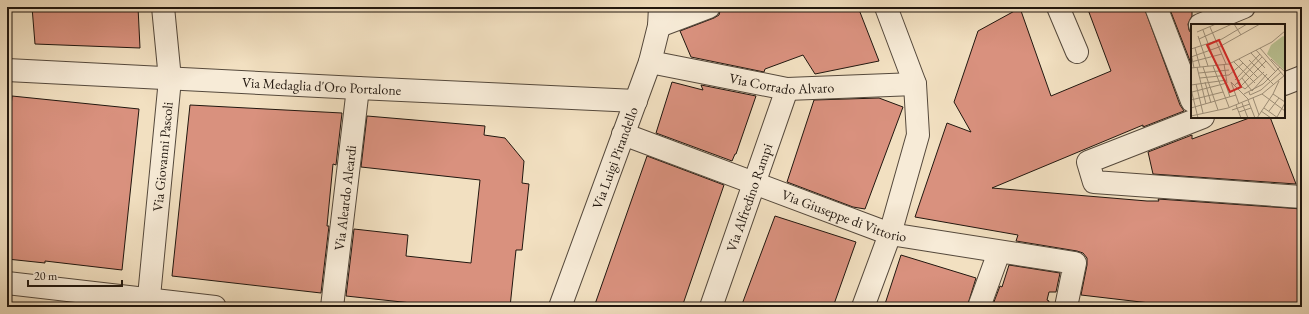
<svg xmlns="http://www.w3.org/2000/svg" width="1309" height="314" font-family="'EB Garamond',serif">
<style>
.building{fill:#d9917e;stroke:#21170f}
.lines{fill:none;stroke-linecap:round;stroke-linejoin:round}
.minor-casing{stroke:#55493c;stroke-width:24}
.minor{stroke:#f7ebd7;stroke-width:22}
.labels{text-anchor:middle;stroke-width:3;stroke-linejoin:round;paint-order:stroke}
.street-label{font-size:14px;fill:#21170f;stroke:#f7ebd7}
.inset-road{fill:none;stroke:#9e907a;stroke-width:1}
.view{fill:#d62828;fill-opacity:0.15;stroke:#d62828;stroke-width:2}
.inset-edge{fill:none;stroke:#21170f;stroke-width:2}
</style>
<rect width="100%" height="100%" fill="#f2e0c1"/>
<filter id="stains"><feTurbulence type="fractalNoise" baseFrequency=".005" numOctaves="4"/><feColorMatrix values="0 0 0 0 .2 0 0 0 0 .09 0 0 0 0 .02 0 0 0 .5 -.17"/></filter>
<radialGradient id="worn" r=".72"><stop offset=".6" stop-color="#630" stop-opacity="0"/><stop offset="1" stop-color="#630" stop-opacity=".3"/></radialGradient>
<g class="building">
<polygon points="32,7 138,7 140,48 35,44"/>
<polygon points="721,7 858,7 879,61 815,74 803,55 765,69 764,72 691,57 680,31 714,18 719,15"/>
<polygon points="1087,7 1144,7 1180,105 1184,111 1143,127 1143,125 992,188 1147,201 1159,201 1158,199 1302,209 1302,307 1184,307 1081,295 1087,265 1087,258 1083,253 1077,251 1016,241 1018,235 915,217 947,123 971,132 954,102 978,31 1020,8 1051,96 1111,71"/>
<polygon points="1169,7 1192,7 1192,16 1188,24 1189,30 1192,35 1192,66"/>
<polygon points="672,82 703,90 701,85 756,96 736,154 735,154 732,161 656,133"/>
<polygon points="12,96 139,109 122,270 45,261 45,263 7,259 7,150"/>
<polygon points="879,98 903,107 865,209 853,207 787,182 814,100"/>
<polygon points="190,105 342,113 336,165 333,164 327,226 329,226 321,293 172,276"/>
<polygon points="367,116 485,126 484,135 505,138 524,161 522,183 529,184 522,250 516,250 510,307 449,307 346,296 354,229 408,235 406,256 471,263 480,180 361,167"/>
<polygon points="1252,117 1270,117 1296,184 1153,174 1148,152 1192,135 1192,139"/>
<polygon points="647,156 724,185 682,307 594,307"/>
<polygon points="775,216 856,242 833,307 741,307"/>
<polygon points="901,255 976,278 967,307 884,307"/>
<polygon points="1009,265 1060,273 1056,292 1049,292 1047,300 1049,301 1048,307 992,307 1000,286 1002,287"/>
</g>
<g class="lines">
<defs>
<g id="minor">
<polyline points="1058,7 1077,52"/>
<polyline points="1156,7 1192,101"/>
<polyline points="1200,25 1244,7"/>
<polyline points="659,26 709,7"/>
<path id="s1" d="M650,62l137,27 128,-5"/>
<path id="s2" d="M7,70l351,18 278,13"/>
<polyline points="1284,84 1302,77"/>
<polyline points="1203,117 1088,162 1094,182 1302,197"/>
<path id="s3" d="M623,134l267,100 185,29 -9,44"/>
<polyline points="7,283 215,307"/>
<path id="s4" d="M148,307l22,-228 -7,-72"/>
<path id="s5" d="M332,307l26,-219"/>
<path id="s6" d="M560,307l90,-245 9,-36 1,-19"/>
<path id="s7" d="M711,307l76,-218"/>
<polyline points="863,307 890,234 918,135 915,84 886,7"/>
<polyline points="979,307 999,252"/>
</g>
</defs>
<use href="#minor" class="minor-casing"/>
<use href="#minor" class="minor"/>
</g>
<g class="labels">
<g class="street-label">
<text dy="5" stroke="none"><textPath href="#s1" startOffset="134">Via Corrado Alvaro</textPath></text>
<text dy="5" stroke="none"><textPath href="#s2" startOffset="315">Via Medaglia d'Oro Portalone</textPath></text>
<text dy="5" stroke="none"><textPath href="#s4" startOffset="151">Via Giovanni Pascoli</textPath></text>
<text dy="5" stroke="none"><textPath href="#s6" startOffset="159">Via Luigi Pirandello</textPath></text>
<text dy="5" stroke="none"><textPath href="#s5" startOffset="110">Via Aleardo Aleardi</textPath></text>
<text dy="5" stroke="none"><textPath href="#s7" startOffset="116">Via Alfredino Rampi</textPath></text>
<text dy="5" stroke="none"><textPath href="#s3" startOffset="236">Via Giuseppe di Vittorio</textPath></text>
</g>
</g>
<g transform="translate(1191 24)">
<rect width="94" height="94" fill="#f2e0c1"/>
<path d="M92,12l2,1v34l-18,-17 4,-9z" fill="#bac293"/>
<path class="inset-road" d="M43,0l7,11M19,3l16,37M12,6l13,35M6,8l19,-8M7,12l10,30M8,15l33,-15M4,24l5,19M69,24l24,28M0,25l31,-10 25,-15M65,26l20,22M0,29l3,15M60,29l14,15M0,33l28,-10 41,-23M48,35l19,19M80,35l14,13M58,36l25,25M0,38l31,-8M43,38l21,21M22,42l16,41M6,43l9,37M12,43l15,43M0,44l38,-4 43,-22 13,-11M8,49l30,-3M9,54l29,-3 14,-12M51,54l10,13 15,-17M44,56l25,-26M14,58l6,21M46,59l8,6 19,-17M5,60l7,29M0,61l36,-5M35,61l4,12M44,61l27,-28M50,62l25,-25M0,65l7,29M1,68l35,-9 -3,-19M58,68l1,3 11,-5 20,-18M53,70l19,-10 17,-17M71,70l23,17M82,70l12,8M62,74l6,17M0,76l32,-8M57,76l7,18M51,79l6,15M48,80l-8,-22 18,18M45,81l5,13M0,84l45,-13M73,84l14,10M41,86l18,-6M70,87l10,7M78,87l10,-13M48,88l12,-4M0,92l37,-8 34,-14 23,-19M86,93l8,-14M20,94h14M66,94l16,-24 6,-13"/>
<path class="view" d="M28,16l22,47 -11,5 -23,-47z"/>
<rect width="94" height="94" class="inset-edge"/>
</g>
<rect width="1309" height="314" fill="none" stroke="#f2e0c1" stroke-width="24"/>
<rect x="8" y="8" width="1293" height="298" fill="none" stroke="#21170f" stroke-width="2"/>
<rect x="12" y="12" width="1285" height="290" fill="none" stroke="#21170f"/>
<path d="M28 280v6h94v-6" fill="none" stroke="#21170f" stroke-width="2"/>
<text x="34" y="280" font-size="12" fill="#21170f" stroke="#f7ebd7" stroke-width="3" paint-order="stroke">20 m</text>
<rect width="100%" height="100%" filter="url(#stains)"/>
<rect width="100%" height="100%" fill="url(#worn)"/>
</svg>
